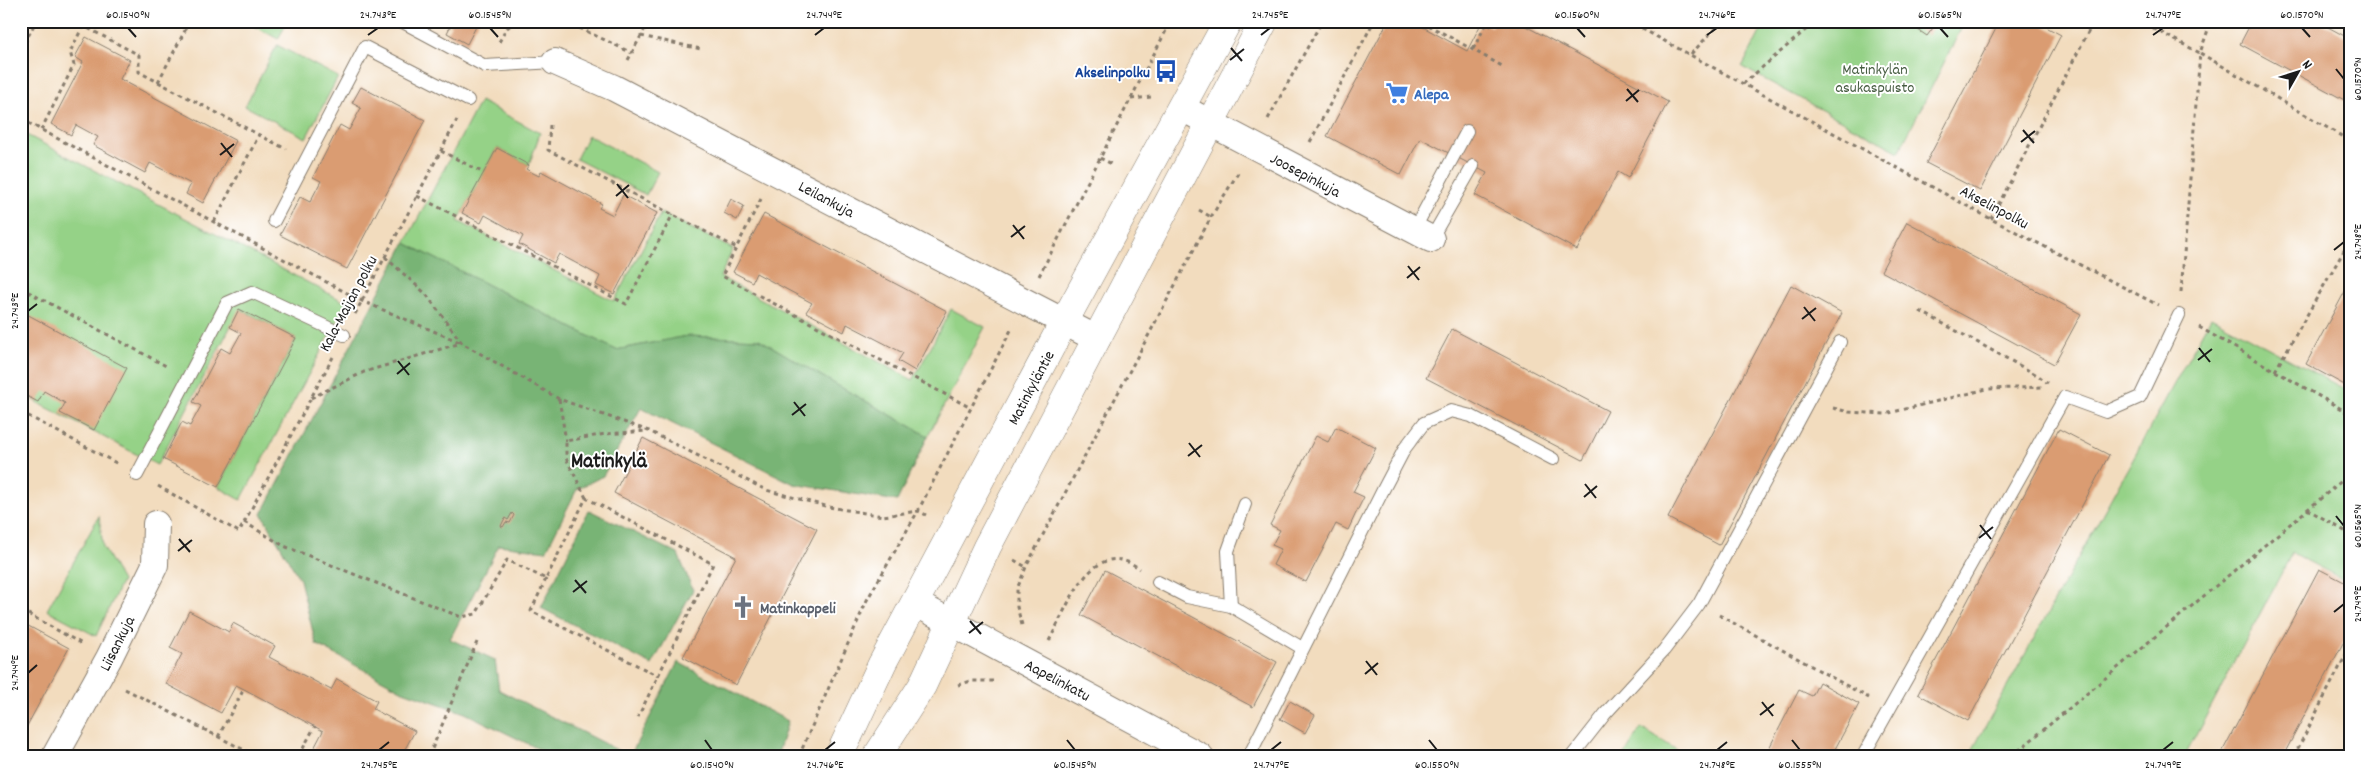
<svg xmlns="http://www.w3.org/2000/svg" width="2371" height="777" font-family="Dekko,sans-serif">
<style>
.green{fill:#95d287;stroke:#587752}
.forest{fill:#78b474;stroke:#4a6848}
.building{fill:#da9c72}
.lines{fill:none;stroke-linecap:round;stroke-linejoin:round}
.lane-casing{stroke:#877c6d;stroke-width:14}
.street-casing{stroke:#877c6d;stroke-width:28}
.secondary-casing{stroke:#877c6d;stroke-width:29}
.path{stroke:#877c6d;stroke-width:3;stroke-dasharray:4 4;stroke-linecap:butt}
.lane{stroke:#fff;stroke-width:12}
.street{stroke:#fff;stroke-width:26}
.secondary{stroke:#fff;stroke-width:28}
.ticks{fill:none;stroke:#1c1c1c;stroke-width:2}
.labels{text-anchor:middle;stroke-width:4;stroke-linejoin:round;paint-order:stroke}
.park-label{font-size:16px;fill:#465c41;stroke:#fff}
.transit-label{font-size:16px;font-weight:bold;fill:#164399;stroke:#fff;text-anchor:end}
.shop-label{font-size:16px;font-weight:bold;fill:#366cbe;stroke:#fff;text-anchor:start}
.street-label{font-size:16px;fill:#1c1c1c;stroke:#fff}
.worship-label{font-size:16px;font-weight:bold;fill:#5b616d;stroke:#fff;text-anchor:start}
.district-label{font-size:21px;font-weight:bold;fill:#1c1c1c;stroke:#fff}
.neatline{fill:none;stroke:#1c1c1c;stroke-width:2}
.ticks-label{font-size:12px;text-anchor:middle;fill:#1c1c1c}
</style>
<rect width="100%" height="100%" fill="#fff"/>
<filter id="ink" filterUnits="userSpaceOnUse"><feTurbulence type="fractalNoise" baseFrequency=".02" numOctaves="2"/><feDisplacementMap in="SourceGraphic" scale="10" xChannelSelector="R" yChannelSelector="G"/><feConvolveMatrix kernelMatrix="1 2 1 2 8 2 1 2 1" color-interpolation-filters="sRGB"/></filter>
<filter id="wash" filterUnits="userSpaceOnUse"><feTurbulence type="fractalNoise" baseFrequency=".0096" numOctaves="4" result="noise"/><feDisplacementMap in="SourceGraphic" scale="20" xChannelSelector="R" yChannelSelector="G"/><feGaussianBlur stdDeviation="1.12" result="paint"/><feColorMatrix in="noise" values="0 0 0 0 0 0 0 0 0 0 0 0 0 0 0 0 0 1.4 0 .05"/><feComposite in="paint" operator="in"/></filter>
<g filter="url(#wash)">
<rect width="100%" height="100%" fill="#f2dcbe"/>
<g class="green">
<polygon points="245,21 288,21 278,39"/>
<polygon points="1766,21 1965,21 1899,152 1742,67"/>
<polygon points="277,45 338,77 306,138 245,106"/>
<polygon points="480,101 540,133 529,165 497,148 458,221 614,301 661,213 733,249 720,277 913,380 951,309 985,327 928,436 835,384 759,339 687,336 616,350 405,243"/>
<polygon points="21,132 347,303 241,500 218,487 296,338 240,309 157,465 21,394"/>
<polygon points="588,135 658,172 646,195 576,159"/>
<polygon points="2211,317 2350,392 2350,583 2292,553 2185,756 1969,756"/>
<polygon points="99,516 103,547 122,581 96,636 47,610"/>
<polygon points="1641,728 1687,756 1624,756"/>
</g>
<g class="forest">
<polygon points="405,243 616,350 687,336 759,339 835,384 928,436 897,501 794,484 641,408 603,476 577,489 546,551 499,545 450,639 495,660 499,690 629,756 553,756 465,713 403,691 316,644 300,580 262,514"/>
<polygon points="589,510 678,554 693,590 652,665 541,608"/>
<polygon points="678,662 788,721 777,756 630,756"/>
</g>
<g id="blocks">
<g class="building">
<polygon points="444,21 479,21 467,44 447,33 451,25"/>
<polygon points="1388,21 1412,21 1467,51 1482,22 1491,27 1494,21 1516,21 1668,102 1628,178 1618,172 1577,250 1475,195 1487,173 1420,138 1401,175 1327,136"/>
<polygon points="1909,21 1938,21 1927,36 1908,23"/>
<polygon points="2000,21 2035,21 2061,35 1980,191 1926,163"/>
<polygon points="2252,21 2317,21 2350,39 2350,103 2240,44"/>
<polygon points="86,37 130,60 120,79 236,141 203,203 186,194 191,184 150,163 145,173 93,145 98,137 76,125 71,135 51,124 83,62 75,57"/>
<polygon points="361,87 425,120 347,269 280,235 300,197 310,202 321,181 313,177 340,125 349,130 361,108 352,103"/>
<polygon points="497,148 529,165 526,169 531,172 539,176 541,171 602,204 599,208 613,215 623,195 657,213 614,294 596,285 600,276 559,254 554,263 519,244 523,236 485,215 481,223 462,213"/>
<polygon points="731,199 744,206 737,220 724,213"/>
<polygon points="764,214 947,311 915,371 898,361 903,353 847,324 844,332 806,312 812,303 756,273 752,282 733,272"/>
<polygon points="1907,222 2081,314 2054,364 1881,271"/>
<polygon points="2350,282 2350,388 2306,364"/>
<polygon points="1791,285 1842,313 1719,545 1668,518"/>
<polygon points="239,309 296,338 218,487 163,459 182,422 190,426 201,406 193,402 221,348 230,353 241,333 230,327"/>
<polygon points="21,311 127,368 94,430 60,413 65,403 44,391 38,402 21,393"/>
<polygon points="1452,329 1608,411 1583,460 1426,378"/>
<polygon points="1336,427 1376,448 1353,492 1364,497 1356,513 1348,530 1336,524 1306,582 1273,565 1281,549 1272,545 1280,530 1270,525 1316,436 1328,442"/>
<polygon points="2059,429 2109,455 1968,721 1918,694"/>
<polygon points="643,438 817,529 736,685 683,657 736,557 614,493"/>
<polygon points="512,513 514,515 510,523 506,522 503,527 501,526 505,518 508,520"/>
<polygon points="2319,569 2350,585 2350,630 2283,756 2220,756"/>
<polygon points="1105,570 1277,662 1253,707 1081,615"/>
<polygon points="189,611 229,632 233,623 275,646 269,657 331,690 337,679 377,701 373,709 415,731 401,756 310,756 323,731 244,689 236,685 221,713 166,684 182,654 170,648"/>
<polygon points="21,622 69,648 21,737"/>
<polygon points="1819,682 1859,704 1835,749 1847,756 1765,756 1799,690 1812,696"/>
<polygon points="1290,701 1315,715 1305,733 1280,719"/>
</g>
</g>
</g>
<g filter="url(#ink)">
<use href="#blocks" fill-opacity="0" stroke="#877c6d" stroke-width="1"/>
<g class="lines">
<defs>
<g id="lane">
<polyline points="401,21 485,66 555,62"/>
<polyline points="274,221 365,47 468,100"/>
<polyline points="1414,230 1467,131"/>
<polyline points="1431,239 1473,166"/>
<polyline points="137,475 227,303 252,292 344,335"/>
<polyline points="1158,582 1187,597 1231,606 1302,648"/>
<polyline points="1231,606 1228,551 1245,504"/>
<polyline points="1249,756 1383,490 1405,448 1424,423 1451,411 1471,416 1553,459"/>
<polyline points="1572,756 1605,714 1664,650 1699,604 1840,342"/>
<polyline points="1863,756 2065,397 2106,412 2140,397 2179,315"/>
</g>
<g id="street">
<polyline points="555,62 614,88 1097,339"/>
<polyline points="1182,108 1431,239"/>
<polyline points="915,603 1200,756"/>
<polyline points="55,756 109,658 155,565 156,524"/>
</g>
<g id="secondary">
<polyline points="839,756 882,664 1064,322 1228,21"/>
<polyline points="877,756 922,686 987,547 1264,21"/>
</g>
</defs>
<use href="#lane" class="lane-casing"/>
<use href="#street" class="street-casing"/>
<use href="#secondary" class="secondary-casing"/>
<g class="path">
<polyline points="74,21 139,55 139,72 286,149"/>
<polyline points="565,21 632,53"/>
<polyline points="1421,21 1502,66"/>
<polyline points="1628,21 1991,219 2158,305"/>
<polyline points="2139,21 2200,53 2211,21"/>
<polyline points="641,36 701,49"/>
<polyline points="499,42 507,28 516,21"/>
<polyline points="1473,49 1488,21"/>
<polyline points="21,50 36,21"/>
<polyline points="1691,54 1722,21"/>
<polyline points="628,60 649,21"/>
<polyline points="158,82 190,21"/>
<polyline points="1743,84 1816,21"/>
<polyline points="1131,99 1151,97"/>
<polyline points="21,119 362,301 462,343"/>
<polyline points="1268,119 1322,21"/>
<polyline points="550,125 548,150 737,248"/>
<polyline points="41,130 74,65 70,52 83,26"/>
<polyline points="1310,142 1374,21"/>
<polyline points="441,151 484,173"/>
<polyline points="1100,158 1114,165"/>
<polyline points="417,196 626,304 673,214"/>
<polyline points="761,199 722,276 971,408"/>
<polyline points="1199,210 1211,217"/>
<polyline points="1991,219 2094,21"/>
<polyline points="214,222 259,135"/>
<polyline points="385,257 426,294 462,343 559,399 649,431 766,490 829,507 883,516 918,511 926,515"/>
<polyline points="1039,276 1171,21"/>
<polyline points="21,288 168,367"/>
<polyline points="2181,292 2200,53 2350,141"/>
<polyline points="1920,311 2037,375 2048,383"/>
<polyline points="355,314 457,120"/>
<polyline points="2199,327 2350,414"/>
<polyline points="2275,371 2350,240"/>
<polyline points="311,398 364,372 461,343"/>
<polyline points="559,399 566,441"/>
<polyline points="1833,408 1849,412 1885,414 1987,389 2043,387"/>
<polyline points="21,412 118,464"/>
<polyline points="158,486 239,532 333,357"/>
<polyline points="586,498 566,458 566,441 605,434 648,431"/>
<polyline points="2307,509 2350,534"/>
<polyline points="244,522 284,546 461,617 476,614 507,560 546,579 586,498 713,564 638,717"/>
<polyline points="1014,560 1026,567"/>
<polyline points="546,579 531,611 658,676"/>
<polyline points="21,610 82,644"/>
<polyline points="1719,615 1869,698"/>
<polyline points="1022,625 1017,607 1017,589 1026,567 1211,217 1238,173"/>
<path d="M1049,641c18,-33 43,-108 91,-72"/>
<polyline points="958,685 971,681 993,681"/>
<polyline points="125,689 256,756"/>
<polyline points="218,737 244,689"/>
<polyline points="299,756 315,726"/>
<polyline points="429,756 477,642"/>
<polyline points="799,756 867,600 918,511 1012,328"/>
<polyline points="2012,756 2350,474"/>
<polyline points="2294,756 2350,647"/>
</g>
<use href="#lane" class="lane"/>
<use href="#street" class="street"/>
<use href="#secondary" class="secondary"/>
</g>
</g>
<path class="ticks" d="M128,28l8,9M490,28l8,9M1577,28l8,9M1940,28l8,9M2302,28l8,9M368,35l10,-7M815,35l9,-7M1261,35l9,-7M1707,35l10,-7M2153,35l10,-7M1231,48l11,13M1230,60l14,-11M2336,69l8,10M1627,89l11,13M1626,101l13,-11M2023,130l11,13M2021,142l14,-11M221,143l11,14M220,155l14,-11M617,184l11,14M616,196l13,-11M1013,225l11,14M1011,237l14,-11M2334,250l10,-8M1408,266l11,14M1407,278l13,-11M1804,307l11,14M28,311l9,-7M1802,319l14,-11M2199,348l11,14M2198,360l14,-11M398,361l11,14M397,374l13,-11M794,402l11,14M792,415l14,-11M1189,443l11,14M1188,456l14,-11M1585,484l11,14M1584,497l13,-11M2336,516l8,10M1980,525l11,14M1979,538l14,-11M179,539l11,13M178,551l14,-11M575,580l11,13M573,592l14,-11M2334,612l10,-8M970,621l11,13M969,633l14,-11M1366,661l11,14M28,673l9,-8M1365,674l13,-11M1762,702l11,14M1760,715l14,-11M705,740l7,10M1067,740l8,10M1429,740l8,10M1792,740l8,10M379,750l10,-8M825,750l10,-8M1271,750l10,-8M1717,750l10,-8M2163,750l10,-8"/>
<defs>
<symbol id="bus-bare" viewBox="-9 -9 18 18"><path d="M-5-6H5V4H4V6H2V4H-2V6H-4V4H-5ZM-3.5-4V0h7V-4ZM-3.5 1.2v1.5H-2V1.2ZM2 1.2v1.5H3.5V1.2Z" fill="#1a4fb4" stroke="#fff" stroke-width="2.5" paint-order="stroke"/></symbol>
<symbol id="supermarket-bare" viewBox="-9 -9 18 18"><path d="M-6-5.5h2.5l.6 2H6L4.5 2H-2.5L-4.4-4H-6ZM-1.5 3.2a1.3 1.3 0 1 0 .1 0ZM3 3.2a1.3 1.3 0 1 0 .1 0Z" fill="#3f7fe0" stroke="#fff" stroke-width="2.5" paint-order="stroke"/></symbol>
<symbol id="church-bare" viewBox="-9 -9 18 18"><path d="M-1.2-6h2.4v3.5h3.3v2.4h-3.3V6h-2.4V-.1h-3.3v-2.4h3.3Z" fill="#6b7280" stroke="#fff" stroke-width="2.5" paint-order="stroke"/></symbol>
</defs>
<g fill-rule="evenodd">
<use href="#bus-bare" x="1150" y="55" width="32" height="32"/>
<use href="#supermarket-bare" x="1381" y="77" width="32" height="32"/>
<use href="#church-bare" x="727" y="591" width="32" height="32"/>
</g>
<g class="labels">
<g class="park-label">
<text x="1875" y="74">Matinkylän<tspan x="1875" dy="18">asukaspuisto</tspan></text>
</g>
<g class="transit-label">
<text x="1150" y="77">Akselinpolku</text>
</g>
<g class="shop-label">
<text x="1414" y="99">Alepa</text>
</g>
<g class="street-label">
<text transform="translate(1306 174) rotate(28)" y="6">Joosepinkuja</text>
<text transform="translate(827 198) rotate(28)" y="6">Leilankuja</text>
<text transform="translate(1995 206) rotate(28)" y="6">Akselinpolku</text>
<text transform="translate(347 303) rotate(-62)" y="6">Kala-Maijan polku</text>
<text transform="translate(1030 387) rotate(-62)" y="6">Matinkyläntie</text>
<text transform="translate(116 643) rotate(-63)" y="6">Liisankuja</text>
<text transform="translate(1058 679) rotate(28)" y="6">Aapelinkatu</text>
</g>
<g class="worship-label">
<text x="760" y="613">Matinkappeli</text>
</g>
<g class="district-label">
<text x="609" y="467">Matinkylä</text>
</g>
</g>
<rect width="2371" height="777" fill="none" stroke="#fff" stroke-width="55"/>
<g transform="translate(2298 72) rotate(51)" stroke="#ffffff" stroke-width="4" paint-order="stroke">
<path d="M0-4L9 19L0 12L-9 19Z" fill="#1c1c1c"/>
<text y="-8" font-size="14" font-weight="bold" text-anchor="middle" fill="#1c1c1c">N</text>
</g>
<rect x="28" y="28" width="2316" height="722" class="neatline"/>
<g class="ticks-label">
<text x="128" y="18">60.1540°N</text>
<text x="378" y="18">24.743°E</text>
<text x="490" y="18">60.1545°N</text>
<text x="824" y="18">24.744°E</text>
<text x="1270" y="18">24.745°E</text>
<text x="1577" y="18">60.1560°N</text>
<text x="1717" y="18">24.746°E</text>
<text x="1940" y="18">60.1565°N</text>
<text x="2163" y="18">24.747°E</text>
<text x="2302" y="18">60.1570°N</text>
<text transform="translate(2357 79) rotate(-90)" y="4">60.1570°N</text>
<text transform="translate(2357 242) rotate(-90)" y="4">24.748°E</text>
<text transform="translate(14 311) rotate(-90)" y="4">24.743°E</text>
<text transform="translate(2357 526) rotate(-90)" y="4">60.1565°N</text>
<text transform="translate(2357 604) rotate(-90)" y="4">24.749°E</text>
<text transform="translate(14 673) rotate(-90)" y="4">24.744°E</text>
<text x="379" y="768">24.745°E</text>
<text x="712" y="768">60.1540°N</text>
<text x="825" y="768">24.746°E</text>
<text x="1075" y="768">60.1545°N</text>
<text x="1271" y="768">24.747°E</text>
<text x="1437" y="768">60.1550°N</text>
<text x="1717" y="768">24.748°E</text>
<text x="1800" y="768">60.1555°N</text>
<text x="2163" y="768">24.749°E</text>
</g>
</svg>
